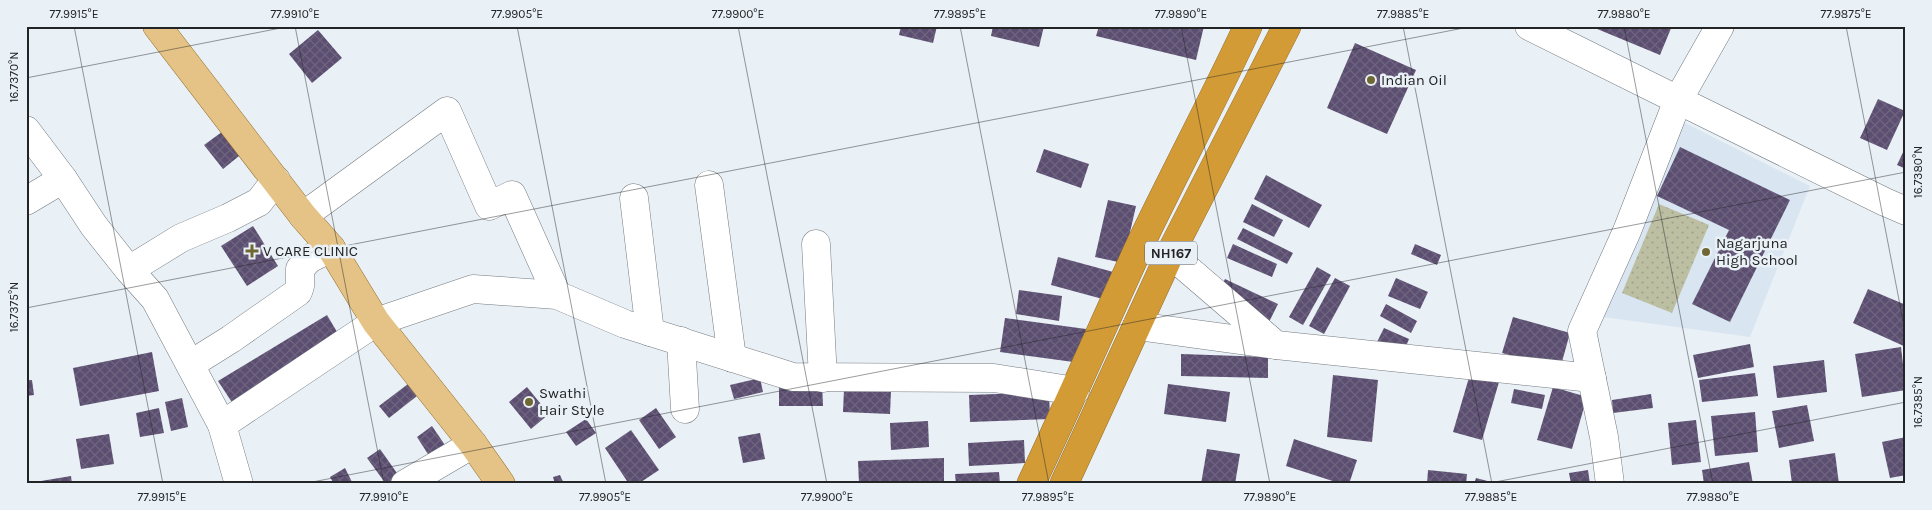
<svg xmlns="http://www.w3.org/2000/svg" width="1932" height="510" font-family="Karla,sans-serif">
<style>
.built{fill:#d9e6f2}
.park{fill:url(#park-dots)}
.building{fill:url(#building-cross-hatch)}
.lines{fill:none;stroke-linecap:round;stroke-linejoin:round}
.street-casing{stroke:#757b80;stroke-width:29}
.primary-casing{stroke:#957130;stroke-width:29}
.highway-casing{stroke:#957130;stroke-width:29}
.street{stroke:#fff;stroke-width:28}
.primary{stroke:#e5c386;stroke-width:28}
.highway{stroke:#d39b36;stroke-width:28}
.ticks{fill:none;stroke:#222426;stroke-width:1;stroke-opacity:0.45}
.poi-dot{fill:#6f6834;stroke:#e9f0f6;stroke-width:2}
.labels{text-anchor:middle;stroke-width:5;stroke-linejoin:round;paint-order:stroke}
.shield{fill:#e9f0f6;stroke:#5e6164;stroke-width:1}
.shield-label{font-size:14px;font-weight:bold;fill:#222426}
.poi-label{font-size:15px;fill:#222426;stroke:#e9f0f6;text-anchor:start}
.neatline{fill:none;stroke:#222426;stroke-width:2}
.ticks-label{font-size:12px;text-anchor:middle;fill:#222426}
</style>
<defs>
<pattern id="park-dots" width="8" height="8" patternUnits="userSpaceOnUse" patternTransform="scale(1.25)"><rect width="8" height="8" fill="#bcbfa2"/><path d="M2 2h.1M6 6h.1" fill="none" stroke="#a1a48b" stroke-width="1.8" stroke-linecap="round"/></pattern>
<pattern id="building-cross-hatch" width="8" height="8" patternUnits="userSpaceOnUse" patternTransform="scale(1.25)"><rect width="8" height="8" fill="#5b4e70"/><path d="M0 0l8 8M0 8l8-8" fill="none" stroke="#6f6480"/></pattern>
</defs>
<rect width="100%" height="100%" fill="#e9f0f6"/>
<polygon class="built" points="1679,120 1810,186 1750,337 1603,317"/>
<polygon class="park" points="1659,204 1709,225 1672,313 1622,293"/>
<g class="building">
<polygon points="901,26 937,26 933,43 899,35"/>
<polygon points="993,26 1044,26 1039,47 991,36"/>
<polygon points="1099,26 1204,26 1196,60 1096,36"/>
<polygon points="1590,26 1672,26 1660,55"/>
<polygon points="318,30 342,58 312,83 289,54"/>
<polygon points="1355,43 1416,70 1387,134 1327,108"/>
<polygon points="1878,99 1905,111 1887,150 1860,138"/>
<polygon points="226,129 244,152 223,169 204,145"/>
<polygon points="1906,146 1906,169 1897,165"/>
<polygon points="1680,147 1790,200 1730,322 1692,304 1729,230 1657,196"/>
<polygon points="1044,149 1089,164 1081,188 1036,172"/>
<polygon points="1266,175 1322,205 1309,228 1254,199"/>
<polygon points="1108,200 1136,206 1123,263 1095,257"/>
<polygon points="1252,204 1283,220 1274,237 1243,222"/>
<polygon points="253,226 278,266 247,286 221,246"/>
<polygon points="1243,228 1293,253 1287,264 1237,239"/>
<polygon points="1233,244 1277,264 1272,277 1227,258"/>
<polygon points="1415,244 1441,255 1437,265 1411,254"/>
<polygon points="1058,257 1117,273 1110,301 1051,285"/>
<polygon points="1317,267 1331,275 1303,325 1289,317"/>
<polygon points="1335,278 1350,286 1324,334 1309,326"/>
<polygon points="1396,278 1428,292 1420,309 1388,296"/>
<polygon points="1225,279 1278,304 1269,322 1216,297"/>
<polygon points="1868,289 1906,305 1906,347 1853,323"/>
<polygon points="1019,290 1062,296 1059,321 1016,314"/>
<polygon points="1386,304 1417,321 1411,333 1380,316"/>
<polygon points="327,315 343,342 235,407 218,381"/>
<polygon points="1513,317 1570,333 1560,369 1502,353"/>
<polygon points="1005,318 1086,329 1081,363 1000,352"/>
<polygon points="1384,328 1409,339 1403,354 1377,342"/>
<polygon points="1750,344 1754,367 1698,378 1693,355"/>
<polygon points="1901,347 1906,390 1862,397 1855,354"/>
<polygon points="152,352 159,391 80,406 73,368"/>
<polygon points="1181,354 1268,357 1268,378 1181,376"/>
<polygon points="1824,360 1827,392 1777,398 1773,366"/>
<polygon points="1755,373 1758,396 1702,402 1699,380"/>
<polygon points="1470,374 1499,382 1482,440 1453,432"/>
<polygon points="1333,375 1378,380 1372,442 1327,437"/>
<polygon points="760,378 763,392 734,399 730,385"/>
<polygon points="26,380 32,380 34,395 26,396"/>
<polygon points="779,383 822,383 823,406 779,406"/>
<polygon points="408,384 417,396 389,418 379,406"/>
<polygon points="1168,384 1230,392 1226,422 1164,414"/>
<polygon points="527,387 549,414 531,429 509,402"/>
<polygon points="1553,387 1587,397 1572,449 1537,440"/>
<polygon points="844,389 891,391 890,414 843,412"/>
<polygon points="1514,389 1545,395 1542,409 1511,403"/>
<polygon points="1049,392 1050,419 970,422 969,395"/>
<polygon points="1651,394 1653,408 1613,413 1612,400"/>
<polygon points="182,398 188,427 171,431 165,402"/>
<polygon points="1807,405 1814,441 1779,448 1772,411"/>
<polygon points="159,408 164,433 140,437 136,413"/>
<polygon points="656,408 676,437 659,449 639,420"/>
<polygon points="1755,412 1758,452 1715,456 1711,416"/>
<polygon points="586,419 596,433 576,446 566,432"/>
<polygon points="1696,420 1701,462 1672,465 1668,423"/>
<polygon points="928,421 929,447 891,450 890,423"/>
<polygon points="432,426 449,451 433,462 417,437"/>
<polygon points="631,430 659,470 638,484 629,484 605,448"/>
<polygon points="760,433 765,459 743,463 738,437"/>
<polygon points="109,434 114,464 81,469 76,439"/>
<polygon points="1906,437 1906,475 1890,478 1882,442"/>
<polygon points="1294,439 1357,460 1349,484 1342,484 1286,466"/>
<polygon points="1024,440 1025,463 969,466 968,443"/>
<polygon points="380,449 399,476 389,484 386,484 367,458"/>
<polygon points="1207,449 1240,454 1235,484 1201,484"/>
<polygon points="1835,453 1839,484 1792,484 1789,460"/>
<polygon points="944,458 944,484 859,484 858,461"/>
<polygon points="1749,462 1753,484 1704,484 1702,470"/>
<polygon points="345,468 353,484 334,484 330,477"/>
<polygon points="1428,470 1467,474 1466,484 1427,484"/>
<polygon points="1588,470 1590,484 1571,484 1569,473"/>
<polygon points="999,472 1000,484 956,484 955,474"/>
<polygon points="560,475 564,484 555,484 553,477"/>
<polygon points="71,476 72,484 42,484 41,481"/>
<polygon points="1476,478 1495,483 1495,484 1474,484"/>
</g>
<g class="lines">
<defs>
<g id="street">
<polyline points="1529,26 1678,100 1627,231 1582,331 1604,437 1610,484"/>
<polyline points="1720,26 1678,100 1885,202 1906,211"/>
<polyline points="26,130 63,179 94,226 129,270 155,299 222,425 239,484"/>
<polyline points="709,185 732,358"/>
<polyline points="634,198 650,332"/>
<polyline points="26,201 63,179"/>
<polyline points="303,216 447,111 489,206 512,195 557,295"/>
<polyline points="816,244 823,378"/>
<polyline points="1170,254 1276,345 1592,378"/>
<polyline points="129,270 181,238 228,218 259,202 276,180"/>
<polyline points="1137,326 1276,345"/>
<polyline points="681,341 685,409"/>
<polyline points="191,364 231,339 298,292 300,286 300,269 309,259 331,248"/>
<polyline points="222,425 376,322 473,289 557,295 625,324 793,377 994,378 1075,391"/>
<polyline points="405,484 473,444"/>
</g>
<polyline id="primary" points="157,26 303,216 331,248 376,322 473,444 501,484"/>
<g id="highway">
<path d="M1031,484c38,-80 73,-161 110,-241 35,-73 73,-144 107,-217"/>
<polyline points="1064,484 1170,254 1287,26"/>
</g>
</defs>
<use href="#street" class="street-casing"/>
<use href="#primary" class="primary-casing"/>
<use href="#highway" class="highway-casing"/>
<use href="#street" class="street"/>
<use href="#primary" class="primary"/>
<use href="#highway" class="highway"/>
</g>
<path class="ticks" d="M74,26l89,458M295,26l89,458M517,26l89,458M738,26l89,458M960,26l89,458M1181,26l89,458M1403,26l89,458M1624,26l89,458M1846,26l60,310M26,78l265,-52M26,308l1448,-282M302,484l1604,-312M1485,484l421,-82"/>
<g class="poi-dot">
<circle cx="1371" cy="80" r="5"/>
<path d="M249.5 243.5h5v5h5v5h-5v5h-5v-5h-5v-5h5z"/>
<circle cx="1706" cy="252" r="5"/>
<circle cx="529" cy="402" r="5"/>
</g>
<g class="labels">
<rect class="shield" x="1145" y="241.5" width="52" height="23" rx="4"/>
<g class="shield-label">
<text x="1171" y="258">NH167</text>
</g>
<g class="poi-label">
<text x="1381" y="85">Indian Oil</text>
<text x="1716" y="248">Nagarjuna<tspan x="1716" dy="17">High School</tspan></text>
<text x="263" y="256">V CARE CLINIC</text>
<text x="539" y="398">Swathi<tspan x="539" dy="17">Hair Style</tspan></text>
</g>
</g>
<rect width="1932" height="510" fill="none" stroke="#e9f0f6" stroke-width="55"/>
<rect x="28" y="28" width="1876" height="454" class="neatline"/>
<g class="ticks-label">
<text x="74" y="18">77.9915°E</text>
<text x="295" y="18">77.9910°E</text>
<text x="517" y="18">77.9905°E</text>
<text x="738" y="18">77.9900°E</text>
<text x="960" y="18">77.9895°E</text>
<text x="1181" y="18">77.9890°E</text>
<text x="1403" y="18">77.9885°E</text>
<text x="1624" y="18">77.9880°E</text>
<text x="1846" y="18">77.9875°E</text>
<text transform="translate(14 77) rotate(-90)" y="4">16.7370°N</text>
<text transform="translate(1918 172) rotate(-90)" y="4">16.7380°N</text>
<text transform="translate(14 307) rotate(-90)" y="4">16.7375°N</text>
<text transform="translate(1918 402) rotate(-90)" y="4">16.7385°N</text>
<text x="162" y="501">77.9915°E</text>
<text x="384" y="501">77.9910°E</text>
<text x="605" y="501">77.9905°E</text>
<text x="827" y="501">77.9900°E</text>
<text x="1048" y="501">77.9895°E</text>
<text x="1270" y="501">77.9890°E</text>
<text x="1491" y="501">77.9885°E</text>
<text x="1713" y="501">77.9880°E</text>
</g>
</svg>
